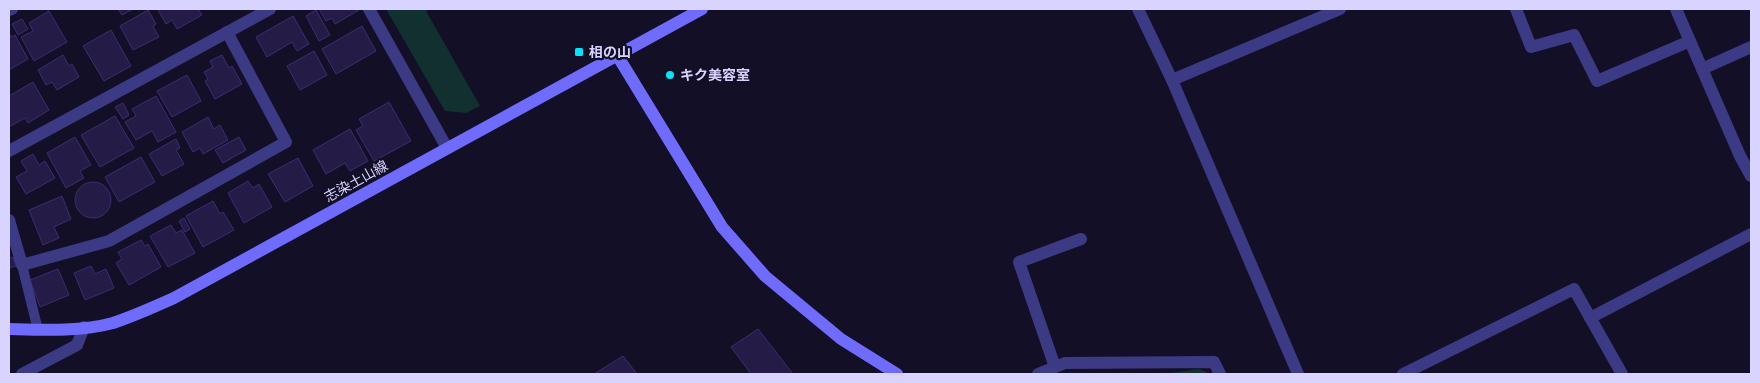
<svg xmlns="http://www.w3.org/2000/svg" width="1760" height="383" font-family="'Open Sans','Noto Sans JP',sans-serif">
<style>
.green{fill:#12302f}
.building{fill:#241b47;stroke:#3b2d73}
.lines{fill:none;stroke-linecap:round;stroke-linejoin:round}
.lane{stroke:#3d3a85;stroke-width:10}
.street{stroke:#3d3a85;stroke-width:12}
.secondary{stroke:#6f6bff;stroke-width:12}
.poi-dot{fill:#00e5ff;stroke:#130f26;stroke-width:2}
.labels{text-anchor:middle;stroke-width:4.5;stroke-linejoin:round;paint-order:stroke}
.poi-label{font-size:14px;font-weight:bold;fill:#d9d4ff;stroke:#130f26;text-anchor:start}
.street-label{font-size:14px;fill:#d9d4ff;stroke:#130f26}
</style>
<rect width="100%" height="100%" fill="#130f26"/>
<g class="green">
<polygon points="386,9 430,9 426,11 480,106 466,113 445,111"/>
<polygon points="1199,369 1211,374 1162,374"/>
</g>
<g class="building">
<polygon points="118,9 133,9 122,15"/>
<polygon points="160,9 198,9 202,15 177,29 172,20 166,24 158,10"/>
<polygon points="319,9 358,9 359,10 335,24 332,18 326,21"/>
<polygon points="148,10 156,24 153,26 159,37 133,50 120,26"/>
<polygon points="316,10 330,35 319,41 306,16"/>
<polygon points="49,11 67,42 34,61 21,37 33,31 29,23"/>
<polygon points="293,16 309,44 297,51 292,42 267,57 256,37"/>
<polygon points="22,19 28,29 18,35 12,24"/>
<polygon points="362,26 376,51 336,74 322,49"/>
<polygon points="111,30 131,66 104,81 83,46"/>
<polygon points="9,33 11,37 15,35 28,59 9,70"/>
<polygon points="314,51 327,75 300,90 287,66"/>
<polygon points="63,55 69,66 72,64 79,77 57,90 52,82 46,85 38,70"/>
<polygon points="222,55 229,68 232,66 242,84 215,99 205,81 208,79 204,72 213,67 210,61"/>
<polygon points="187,75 201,101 172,117 157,91"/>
<polygon points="33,82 49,110 28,123 25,118 9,127 9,96"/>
<polygon points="156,96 176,132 158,142 152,131 136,140 125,122 136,116 132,109"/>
<polygon points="389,102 411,141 374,161 356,130 363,126 359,119"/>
<polygon points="123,103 129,115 123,119 115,107"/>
<polygon points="115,116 134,148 100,167 81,135"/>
<polygon points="208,117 214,129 220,125 228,140 203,154 200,148 193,152 182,132"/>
<polygon points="350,129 368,161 350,171 345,163 326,174 313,150"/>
<polygon points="75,137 91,165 80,171 84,178 66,188 47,153"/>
<polygon points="239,137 246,150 223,163 215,150"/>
<polygon points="176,139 180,148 176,150 184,164 162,176 149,154"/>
<polygon points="33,154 39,165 45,161 55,178 26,194 16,177 27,171 21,161"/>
<polygon points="141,157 155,182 119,202 105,177"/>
<polygon points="298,158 313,186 285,202 268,174"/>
<polygon points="248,181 253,188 259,184 272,207 244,223 228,193"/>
<circle cx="93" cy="200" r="18"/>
<polygon points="62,196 71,219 54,227 59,238 43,245 29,210"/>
<polygon points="213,201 220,214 223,212 234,230 203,247 186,216"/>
<polygon points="184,218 190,229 185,232 179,221"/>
<polygon points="171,225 176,233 182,230 195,253 168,267 150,236"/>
<polygon points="141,240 145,246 148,244 161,267 129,285 116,263 122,259 118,252"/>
<polygon points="13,257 16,266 9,268 9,258"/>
<polygon points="91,266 95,274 106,269 114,288 85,300 74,273"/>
<polygon points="58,269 69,295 40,307 30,280"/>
<polygon points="758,329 793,374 751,374 731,347"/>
<polygon points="623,356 637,374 594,374"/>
</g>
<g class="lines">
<polyline class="lane" points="22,265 38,330"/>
<g class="street">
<polyline points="369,9 447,148"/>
<polyline points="1138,9 1172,80 1298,374"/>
<polyline points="1516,9 1531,47 1574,35 1597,81 1690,41"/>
<polyline points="1676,9 1740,156 1751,176"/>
<polyline points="9,10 12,9"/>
<polyline points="1702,69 1751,47"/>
<polyline points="1172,80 1340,9"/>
<polyline points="9,151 270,9"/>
<polyline points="9,220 22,265 109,241 286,142 227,32"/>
<polyline points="1590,318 1751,234"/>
<polyline points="1055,367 1019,262 1081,239"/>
<polyline points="22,374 77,345 84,327"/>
<polyline points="1038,374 1065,363 1214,362 1220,374"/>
<polyline points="1403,374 1574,289 1622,374"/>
</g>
<g class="secondary">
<polyline points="617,55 722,227 765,276 841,339 897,374"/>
<path d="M9,329c34,1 71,3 104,-6 21,-7 41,-16 61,-25l528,-289"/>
</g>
</g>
<g class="poi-dot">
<rect x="574" y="47" width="10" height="10" rx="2.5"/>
<circle cx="670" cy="75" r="5"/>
</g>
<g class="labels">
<g class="poi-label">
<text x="589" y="57">相の山</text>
<text x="680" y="80">キク美容室</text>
</g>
<g class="street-label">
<text transform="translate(356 181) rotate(-29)" y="5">志染土山線</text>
</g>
</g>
<rect width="1760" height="383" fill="none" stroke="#d9d4ff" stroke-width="20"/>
</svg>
